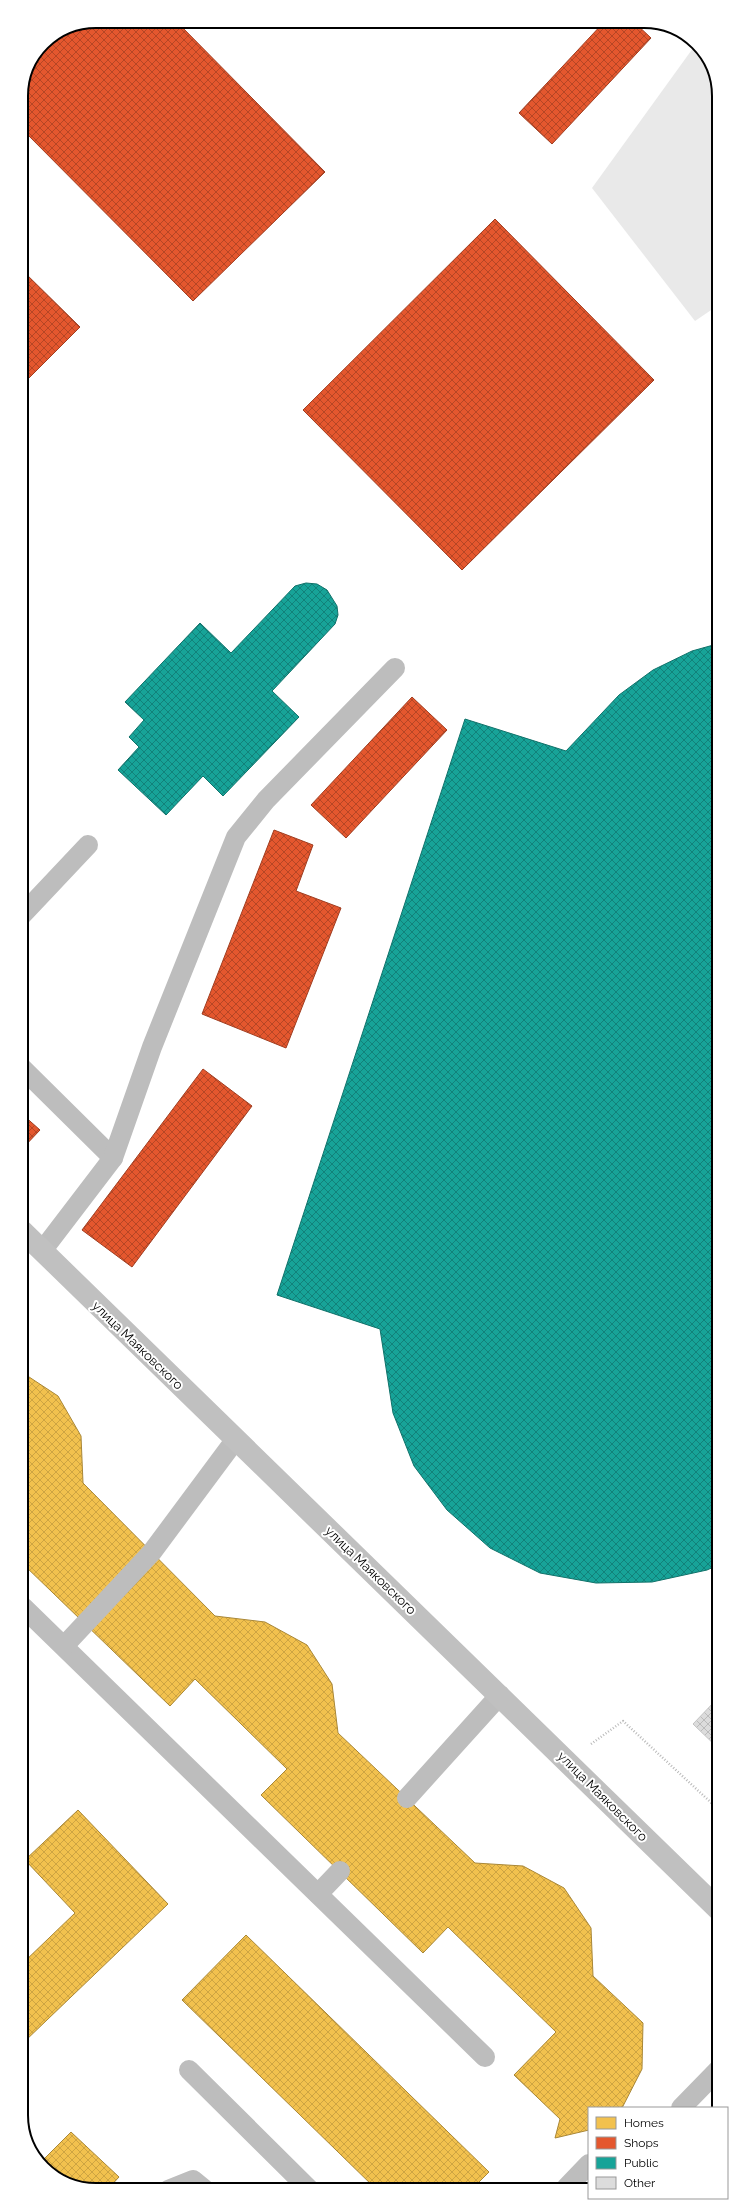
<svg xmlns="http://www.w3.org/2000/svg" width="740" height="2211" font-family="Raleway,sans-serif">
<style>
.green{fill:#e9e9e9}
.homes{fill:url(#homes-cross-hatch);stroke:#a98737}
.shops{fill:url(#shops-cross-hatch);stroke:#a03d20}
.public{fill:url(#public-cross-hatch);stroke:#10726a}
.building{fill:url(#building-cross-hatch);stroke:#c4c4c4}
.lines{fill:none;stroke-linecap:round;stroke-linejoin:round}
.path{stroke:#b8b8b8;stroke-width:2.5;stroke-dasharray:1 2;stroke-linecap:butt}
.lane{stroke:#bdbdbd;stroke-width:20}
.secondary{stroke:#c0c0c0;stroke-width:22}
.labels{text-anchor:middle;stroke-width:4;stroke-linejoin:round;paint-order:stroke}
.street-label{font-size:13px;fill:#000;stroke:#fff}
.rim{fill:none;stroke:#000;stroke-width:2}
</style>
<defs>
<pattern id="homes-cross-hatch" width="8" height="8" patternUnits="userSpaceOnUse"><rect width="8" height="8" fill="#f2c14e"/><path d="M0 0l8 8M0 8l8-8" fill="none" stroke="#cea442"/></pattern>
<pattern id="shops-cross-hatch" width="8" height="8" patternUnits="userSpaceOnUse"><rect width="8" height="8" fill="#e4572e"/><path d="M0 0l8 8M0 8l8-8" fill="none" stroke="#b64625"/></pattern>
<pattern id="public-cross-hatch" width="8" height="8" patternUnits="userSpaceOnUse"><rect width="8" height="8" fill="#17a398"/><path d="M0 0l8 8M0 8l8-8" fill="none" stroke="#12827a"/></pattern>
<pattern id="building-cross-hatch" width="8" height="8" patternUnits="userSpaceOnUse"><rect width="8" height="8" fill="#dcdcdc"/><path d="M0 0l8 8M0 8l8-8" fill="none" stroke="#bbb"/></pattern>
</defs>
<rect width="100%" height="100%" fill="#fff"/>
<polygon class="green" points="696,44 716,77 717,306 695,321 592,188"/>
<g class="homes">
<polygon points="23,1373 58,1396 81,1436 83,1483 215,1616 265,1622 307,1645 332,1684 338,1733 475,1863 523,1866 564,1888 591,1928 593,1976 643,2023 642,2069 622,2108 589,2108 589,2130 555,2138 560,2119 514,2075 556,2032 448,1927 423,1953 261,1795 287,1769 195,1679 170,1706 23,1564 23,1521 29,1514 23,1508"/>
<polygon points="78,1810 168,1904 23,2043 23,1963 75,1913 25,1860"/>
<polygon points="246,1935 489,2172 473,2188 376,2189 182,2000"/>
<polygon points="71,2132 119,2177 107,2190 91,2190 47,2171 41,2162"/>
</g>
<g class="shops">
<polygon points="96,21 176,21 325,172 193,301 21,128 21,92 43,43 68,27"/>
<polygon points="605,21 633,21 651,38 552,144 519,113"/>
<polygon points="495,219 654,380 462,570 303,410"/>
<polygon points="21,269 80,327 21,386"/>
<polygon points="412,697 447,730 346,838 311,805"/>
<polygon points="274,830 313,845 296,891 341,908 286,1048 202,1014"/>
<polygon points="203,1069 252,1106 132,1267 82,1230"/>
<polygon points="22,1114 40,1130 22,1149"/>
</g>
<g class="public">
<polygon points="306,583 317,584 327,590 337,606 338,615 335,624 272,691 299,717 223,796 203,776 166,815 118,770 139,747 129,737 144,720 125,702 200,623 231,653 295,586"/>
<polygon points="717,644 718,1565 707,1570 652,1582 596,1583 540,1573 490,1548 447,1510 414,1466 393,1413 380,1329 277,1295 465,719 566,751 619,695 653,670 692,651"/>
</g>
<polygon class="building" points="718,1698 719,1749 693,1724"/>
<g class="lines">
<polyline class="path" points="591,1744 623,1721 719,1810"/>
<g class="lane">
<polyline points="22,915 88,845"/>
<polyline points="22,1068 113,1158"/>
<polyline points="42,1251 113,1158 152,1047 236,837 266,800 395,668"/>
<polyline points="23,1607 485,2057"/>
<polyline points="64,1646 152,1552 236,1439"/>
<polyline points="407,1798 500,1695"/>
<polyline points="318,1894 340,1871"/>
<polyline points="189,2070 309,2189"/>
<polyline points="681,2108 719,2069"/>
<polyline points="566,2188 589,2164"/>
<polyline points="168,2190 193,2180 204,2189"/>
</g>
<polyline class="secondary" points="22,1231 719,1910"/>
</g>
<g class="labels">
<g class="street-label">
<text transform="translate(138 1345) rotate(44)" y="5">улица Маяковского</text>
<text transform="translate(371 1570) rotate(44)" y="5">улица Маяковского</text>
<text transform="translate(603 1796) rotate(45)" y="5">улица Маяковского</text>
</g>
</g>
<path d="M0 0H740V2211H0ZM96 28H644A68 68 0 0 1 712 96V2115A68 68 0 0 1 644 2183H96A68 68 0 0 1 28 2115V96A68 68 0 0 1 96 28Z" fill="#fff" fill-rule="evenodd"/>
<path class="rim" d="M96 28H644A68 68 0 0 1 712 96V2115A68 68 0 0 1 644 2183H96A68 68 0 0 1 28 2115V96A68 68 0 0 1 96 28Z"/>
<rect x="588" y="2107" width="140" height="92" fill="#ffffff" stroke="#999999"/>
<rect x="596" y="2117" width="20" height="12" fill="#f2c14e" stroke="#999999"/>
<text x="624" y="2127" font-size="12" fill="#000000">Homes</text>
<rect x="596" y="2137" width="20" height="12" fill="#e4572e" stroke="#999999"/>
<text x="624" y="2147" font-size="12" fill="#000000">Shops</text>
<rect x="596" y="2157" width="20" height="12" fill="#17a398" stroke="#999999"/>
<text x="624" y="2167" font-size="12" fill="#000000">Public</text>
<rect x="596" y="2177" width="20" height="12" fill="#dcdcdc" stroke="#999999"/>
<text x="624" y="2187" font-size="12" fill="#000000">Other</text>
</svg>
